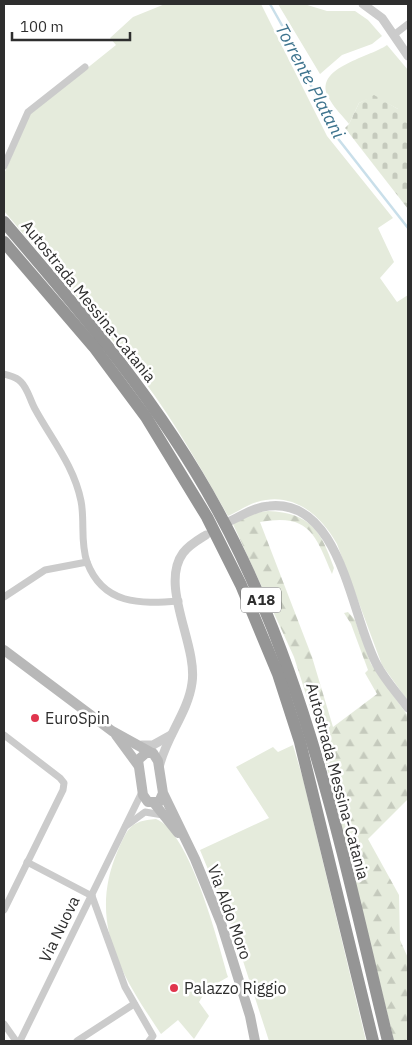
<svg xmlns="http://www.w3.org/2000/svg" width="412" height="1045" font-family="'IBM Plex Sans',sans-serif">
<style>
.green{fill:#e5ebdc}
.forest{fill:url(#forest-firs)}
.cemetery{fill:url(#cemetery-stones)}
.lines{fill:none;stroke-linecap:round;stroke-linejoin:round}
.stream{stroke:#c9dfea;stroke-width:2.5}
.minor{stroke:#cbcbcb;stroke-width:7}
.tertiary{stroke:#cbcbcb;stroke-width:9}
.secondary{stroke:#b8b8b8;stroke-width:10}
.motorway{stroke:#959595;stroke-width:12}
.poi-dot{fill:#e0354d;stroke:#fff;stroke-width:2}
.labels{text-anchor:middle;stroke-width:5;stroke-linejoin:round;paint-order:stroke}
.shield{fill:#fff;stroke:#6d6d6d;stroke-width:1}
.shield-label{font-size:15px;font-weight:bold;fill:#2e2e2e}
.street-label{font-size:16px;fill:#2e2e2e;stroke:#fff}
.poi-label{font-size:16px;fill:#2e2e2e;stroke:#fff;text-anchor:start}
.water-label{font-size:18px;font-style:italic;fill:#3e748e;stroke:#fff}
</style>
<defs>
<pattern id="forest-firs" width="22" height="20" patternUnits="userSpaceOnUse" patternTransform="scale(1.25)"><rect width="22" height="20" fill="#e5ebdc"/><path d="M5 1l3.5 6h-7zM16 11l3.5 6h-7z" fill="#c5cabd"/></pattern>
<pattern id="cemetery-stones" width="16" height="16" patternUnits="userSpaceOnUse" patternTransform="scale(1.25)"><rect width="16" height="16" fill="#e5ebdc"/><path d="M2 7V4a2 2 0 0 1 4 0v3zM10 15v-3a2 2 0 0 1 4 0v3z" fill="#c5cabd"/></pattern>
</defs>
<rect width="100%" height="100%" fill="#fff"/>
<g class="green">
<path d="M165,4h96l66,132 66,82 -15,10 16,34 -14,16 17,24 11,-7v406l-26,-36 -45,-121c-16,-29 -44,-53 -80,-42 -10,3 -20,10 -29,14 -26,-46 -52,-92 -84,-135 -44,-59 -93,-114 -140,-170v-37l26,-60 86,-69 -6,-7 23,-21z"/>
<polygon points="278,4 304,4 327,11 355,11 368,20 382,36 372,44 342,55 320,74"/>
<path d="M387,45l21,25v39h-10l-24,-13 -15,7 -10,21c-6,-8 -14,-15 -19,-24 -21,-32 39,-42 57,-55z"/>
<polygon points="293,745 303,779 366,1041 269,1041 233,930 200,850 269,818 236,767 273,747 278,752"/>
<path d="M156,819c34,13 62,123 72,158l-21,12 -8,13 10,14 -15,23 -16,-19 -17,14c-40,-60 -74,-112 -43,-184 10,-22 12,-29 38,-31z"/>
</g>
<path class="forest" d="M268,511c43,2 53,20 66,57l-2,6c-17,-40 -23,-61 -72,-52l52,135 21,70 44,-33 -12,-21 3,-3 -17,-46 -7,-11 4,-1 7,8 16,44 37,52v83l-40,40 31,56 1,45 8,18v83h-14l-76,-309 -24,-75 -61,-133 21,-11z"/>
<polygon class="cemetery" points="374,95 398,109 408,109 408,209 345,128 349,124 359,103"/>
<g class="lines">
<polyline class="stream" points="270,4 288,36 332,131 408,228"/>
<g class="minor">
<polyline points="395,34 408,24"/>
<polyline points="4,166 28,112 85,67"/>
<path d="M4,374c6,2 13,3 17,8 7,7 9,18 14,27 17,31 39,57 46,92 4,20 -1,41 6,61"/>
<path d="M4,597l41,-27 42,-8c16,43 53,42 92,39"/>
<polyline points="4,735 60,778 64,783 63,790 4,910"/>
<polyline points="126,826 145,812 163,815"/>
<polyline points="27,862 92,896"/>
<polyline points="92,896 125,987 153,1036 149,1041"/>
<polyline points="4,1024 16,1041"/>
<polyline points="20,1041 143,790"/>
<polyline points="77,1041 134,1004"/>
</g>
<g class="tertiary">
<polyline points="363,4 382,18 408,56"/>
<path d="M230,521c13,-6 25,-14 39,-15 73,-8 82,112 108,159 8,15 21,29 31,43"/>
<polyline points="142,745 153,745 171,735"/>
<path d="M159,768c6,-30 29,-55 33,-85 6,-38 -33,-97 -9,-130 6,-8 15,-13 23,-18"/>
</g>
<g class="secondary">
<polyline points="4,650 112,731 150,752"/>
<polyline points="116,735 138,765"/>
<polyline points="163,793 159,802 148,802 143,795 138,760 146,753 153,753 158,761 163,793 195,859 221,923 250,1016 255,1041"/>
<polyline points="154,803 178,833"/>
</g>
<g class="motorway">
<path d="M4,222c79,92 156,182 214,289 90,165 126,349 170,530"/>
<polyline points="4,242 94,347 146,417 207,517 241,585 278,674 300,742 373,1041"/>
</g>
</g>
<g class="poi-dot">
<circle cx="35" cy="718" r="5"/>
<circle cx="174" cy="988" r="5"/>
</g>
<g class="labels">
<rect class="shield" x="241" y="587.5" width="40" height="25" rx="4"/>
<g class="shield-label">
<text x="261" y="605">A18</text>
</g>
<g class="street-label">
<text transform="translate(89 301) rotate(51)" y="6">Autostrada Messina-Catania</text>
<text transform="translate(338 781) rotate(75)" y="6">Autostrada Messina-Catania</text>
<text transform="translate(230 912) rotate(70)" y="6">Via Aldo Moro</text>
<text transform="translate(59 929) rotate(-64)" y="6">Via Nuova</text>
</g>
<g class="poi-label">
<text x="45" y="724">EuroSpin</text>
<text x="184" y="994">Palazzo Riggio</text>
</g>
<g class="water-label">
<text transform="translate(310 81) rotate(62)" y="6">Torrente Platani</text>
</g>
</g>
<rect width="412" height="1045" fill="none" stroke="#2e2e2e" stroke-width="10"/>
<path d="M12 32v8h118v-8" fill="none" stroke="#2e2e2e" stroke-width="2.5"/>
<text x="20" y="32" font-size="15" fill="#2e2e2e" stroke="#ffffff" stroke-width="4" paint-order="stroke">100 m</text>
</svg>
